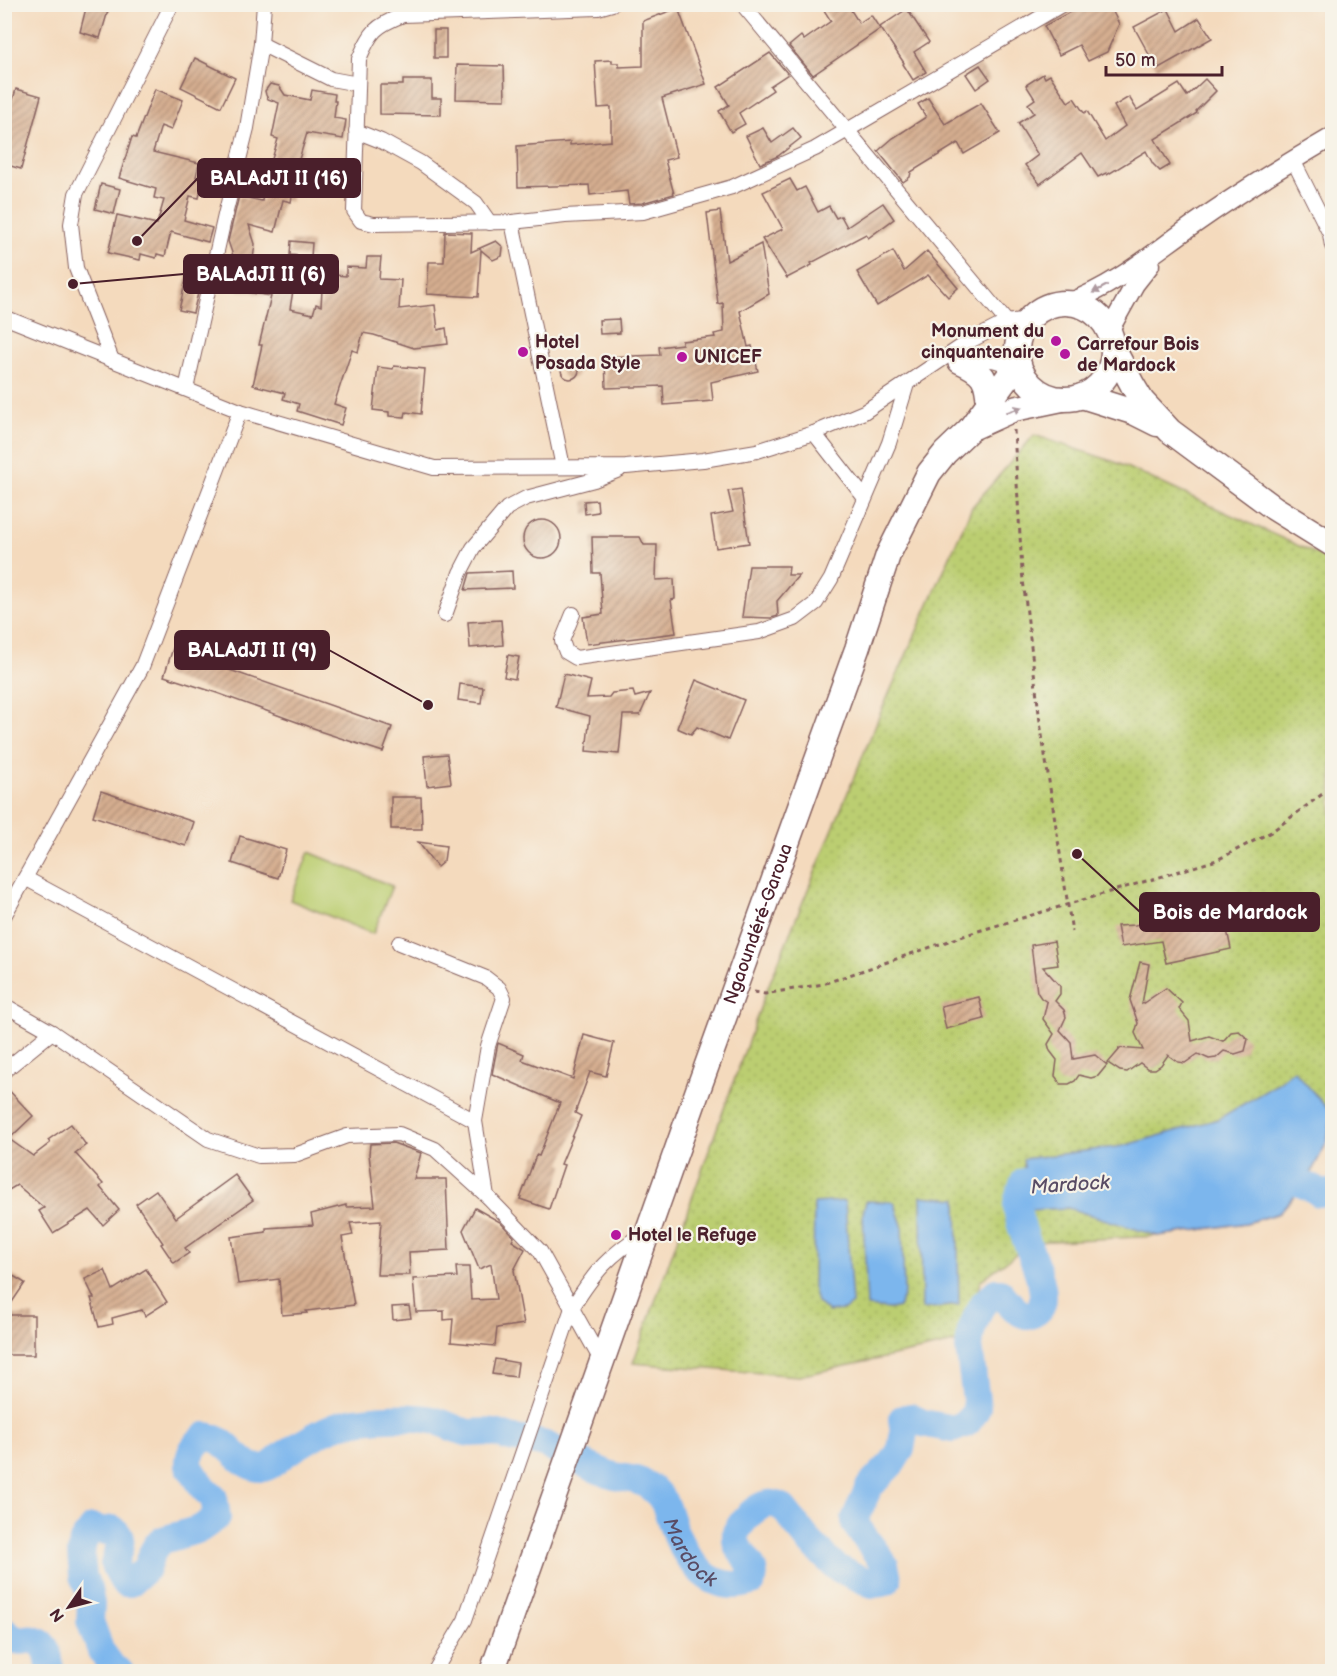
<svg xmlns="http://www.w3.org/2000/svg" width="1337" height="1676" font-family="'Balsamiq Sans',sans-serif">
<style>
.park{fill:url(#park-dots);stroke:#82764e;stroke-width:1.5}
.garden{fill:#bbce71;stroke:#82764e;stroke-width:1.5}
.water{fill:#7cb6ed;stroke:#636a8c;stroke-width:1.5}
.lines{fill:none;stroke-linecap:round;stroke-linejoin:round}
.river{stroke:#7cb6ed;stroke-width:28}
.building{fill:url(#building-hatch)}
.street-casing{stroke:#86605e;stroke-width:16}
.secondary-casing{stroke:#86605e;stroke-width:21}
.highway-casing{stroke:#86605e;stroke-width:27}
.path{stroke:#86605e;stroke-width:3;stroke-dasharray:4.5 4.5;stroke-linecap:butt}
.street{stroke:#fff;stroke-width:14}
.secondary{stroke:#fff;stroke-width:18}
.highway{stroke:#fff;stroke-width:24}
.oneway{fill:#ae9aa0}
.poi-dot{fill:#b5179e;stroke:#f7f3e8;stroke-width:2}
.labels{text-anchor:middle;stroke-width:4.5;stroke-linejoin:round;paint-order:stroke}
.poi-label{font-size:18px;font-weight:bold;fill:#4a1f2b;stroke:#f7f3e8;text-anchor:start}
.street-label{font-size:18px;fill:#4a1f2b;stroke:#f7f3e8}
.water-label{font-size:20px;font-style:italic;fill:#594c65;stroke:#f7f3e8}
.leader{fill:none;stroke:#4a1f2b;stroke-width:2}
.callout-dot{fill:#4a1f2b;stroke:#f7f3e8;stroke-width:2}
.callout{fill:#4a1f2b;stroke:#4a1f2b;stroke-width:2}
.callout-label{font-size:20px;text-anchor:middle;font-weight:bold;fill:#fff}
</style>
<defs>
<pattern id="park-dots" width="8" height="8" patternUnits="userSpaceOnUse" patternTransform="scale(1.5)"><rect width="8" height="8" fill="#bbce71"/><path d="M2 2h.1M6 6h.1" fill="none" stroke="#a2b062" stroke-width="1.8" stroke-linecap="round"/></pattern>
<pattern id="building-hatch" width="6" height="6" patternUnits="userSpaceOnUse" patternTransform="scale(1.5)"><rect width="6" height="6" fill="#d5ae90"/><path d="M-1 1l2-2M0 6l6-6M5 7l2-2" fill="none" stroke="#af8d76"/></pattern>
</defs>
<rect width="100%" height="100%" fill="#f7f3e8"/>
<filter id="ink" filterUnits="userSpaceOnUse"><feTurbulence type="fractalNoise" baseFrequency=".0167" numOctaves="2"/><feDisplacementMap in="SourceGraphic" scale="12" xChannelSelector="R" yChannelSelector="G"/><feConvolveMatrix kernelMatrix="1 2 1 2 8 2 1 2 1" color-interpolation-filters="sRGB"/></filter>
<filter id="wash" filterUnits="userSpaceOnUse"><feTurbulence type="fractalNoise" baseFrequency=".008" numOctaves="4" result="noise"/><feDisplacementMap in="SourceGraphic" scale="24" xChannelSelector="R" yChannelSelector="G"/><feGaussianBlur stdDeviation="1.35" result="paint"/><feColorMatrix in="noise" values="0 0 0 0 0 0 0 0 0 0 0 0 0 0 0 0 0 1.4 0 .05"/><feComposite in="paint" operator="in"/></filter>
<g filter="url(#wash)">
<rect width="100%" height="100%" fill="#f4dabd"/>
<polygon class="park" points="1034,435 1115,462 1332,561 1332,1121 1327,1142 1306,1182 1279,1213 1246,1223 1158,1236 1032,1242 980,1281 968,1340 799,1376 633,1363 765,994 880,714 972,507"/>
<polygon class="garden" points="309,852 392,886 373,934 290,900"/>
<g class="water">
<polygon points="1294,1070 1332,1114 1327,1142 1306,1182 1279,1213 1246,1223 1158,1236 1068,1208 1031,1210 1023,1159 1123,1146 1218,1119 1274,1086"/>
<polygon points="921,1196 957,1199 959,1305 922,1309"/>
<polygon points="845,1201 852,1304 844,1310 828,1312 817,1302 813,1287 814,1203"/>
<polygon points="866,1201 894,1202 902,1225 904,1293 899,1307 890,1309 867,1307 863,1213"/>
</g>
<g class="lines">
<g class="river">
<path d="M1272,1165c11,3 16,11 25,17 8,4 16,5 22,11h13"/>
<path d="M4,1630c4,3 7,7 11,10 7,3 13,-2 19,0 14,3 16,20 16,32"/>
<path id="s1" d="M120,1672l-7,-4 -12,-17 -11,-30 1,-17 -3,-15 -5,-13 -2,-22 2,-13 10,-13 13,3 7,-2c15,11 3,23 1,36l10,18h6l16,-14 5,-14 5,-9 7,-6 37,-11 17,-12 -3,-19 -10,-9 -15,-23c-1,-13 7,-23 16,-30 24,1 33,33 58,32 8,-1 16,-10 22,-14 15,-9 32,-21 48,-27 23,-9 74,-12 99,-7 13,3 25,11 39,13 7,0 15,-2 22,0 8,1 15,5 22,6 12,2 24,2 35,8 19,10 38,19 58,27 12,5 27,3 39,11 20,13 19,25 27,45 14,33 37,65 78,52 7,-14 -8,-24 -14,-35 -3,-5 -2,-10 -2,-15 9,-15 29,-39 48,-23l24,31 29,28 35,16 11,-1 5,-3 -3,-15 -30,-41v-5l14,-32 24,-25 8,-13 3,-17 -2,-13 8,-2 13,6 30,6 14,-6 6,-8 4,-7 -8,-61 2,-16 10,-25 15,-14h4c7,8 20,28 33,22 4,-2 8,-5 9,-10 7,-23 -25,-72 -25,-100 0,-7 5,-14 7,-22l41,-1"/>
</g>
</g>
<g id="blocks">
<g class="building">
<polygon points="87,4 110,4 100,38 80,32"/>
<polygon points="820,4 847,4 859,23 871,15 880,29 813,75 789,46 801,36 804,40 831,21"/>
<polygon points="1085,4 1109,4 1119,24 1107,52 1088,61 1079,45 1059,55 1044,26"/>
<polygon points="678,8 706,84 662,98 677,157 665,160 674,194 642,203 629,204 627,191 590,195 589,185 518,187 517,146 570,142 570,145 611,141 611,107 598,108 595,61 612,60 612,63 619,63 619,67 643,66 643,21"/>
<polygon points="907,9 929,42 914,52 926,72 913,80 903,64 904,63 880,27"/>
<polygon points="1168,9 1179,31 1199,18 1212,38 1157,69 1134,27"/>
<rect x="434" y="30" width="12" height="28"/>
<polygon points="770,53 788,74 770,86 773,90 739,113 745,124 731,132 719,111 729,105 718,87"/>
<polygon points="195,58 235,78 221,107 181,87"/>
<polygon points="457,65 504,66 505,100 456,99"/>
<polygon points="980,65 990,79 976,89 966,74"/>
<polygon points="1043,74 1045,78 1050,75 1068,102 1074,98 1084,113 1087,111 1105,141 1125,126 1114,106 1129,97 1137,110 1179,84 1187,96 1205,79 1216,91 1196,111 1197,113 1155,139 1170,165 1160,171 1153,164 1146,151 1107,175 1106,173 1098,177 1082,153 1040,184 1025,165 1038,155 1018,123 1034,113 1028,104 1035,99 1026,85"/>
<polygon points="403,80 432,80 432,98 441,98 441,115 380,114 380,85 403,85"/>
<polygon points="270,84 279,86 285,95 310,100 312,90 335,94 334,101 336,101 334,118 346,120 343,139 307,133 290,189 293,190 291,202 283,200 275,232 249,225 255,244 253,259 297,266 290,309 313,314 316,304 321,306 323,274 346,276 346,267 366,268 367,257 381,257 379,279 401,280 399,309 435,305 438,330 446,328 448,344 414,348 374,335 363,333 358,352 352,350 334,404 346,408 341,425 297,411 299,404 283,399 285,393 253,385 262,345 259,345 271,296 240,291 219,283 222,269 240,276 228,241 239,196 262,201 266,179 278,139 272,137 279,103 268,99 266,95 265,91"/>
<polygon points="16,89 41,96 21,169 4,164 4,132"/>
<polygon points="155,89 183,100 171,130 161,126 153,152 199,163 196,177 203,179 199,198 190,196 184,220 212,228 208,242 171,232 165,256 157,254 156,258 141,254 140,260 108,253 117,215 157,224 164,200 154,198 156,189 119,178 132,137 136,138"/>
<polygon points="928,98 945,124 981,103 1000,133 964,154 958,143 911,172 910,177 903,182 878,151 893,138 926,117 918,104"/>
<polygon points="763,128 772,143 793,128 801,138 778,156 760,164 746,136"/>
<polygon points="790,179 797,191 805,187 818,212 829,206 836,218 841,216 847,227 883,203 894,219 868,238 866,234 811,263 812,265 787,278 762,239 783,229 763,192"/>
<polygon points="101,184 120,189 114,214 95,209"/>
<polygon points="720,211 727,261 761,244 769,294 740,311 748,347 752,346 758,371 711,382 713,401 664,405 663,386 606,388 605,357 660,355 659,347 682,344 682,341 715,337 714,334 724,332 723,303 718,304 707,213"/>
<polygon points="445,232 472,233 471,252 496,241 503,247 502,256 493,260 481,250 478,297 427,294 429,262 444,262"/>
<polygon points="291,241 312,243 311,257 290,255"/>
<polygon points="893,251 904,271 927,251 958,288 948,297 928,275 877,306 857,272"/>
<polygon points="189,265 204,269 193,313 179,310"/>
<polygon points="619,319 620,333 600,334 599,320"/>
<circle cx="570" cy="370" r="9"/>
<polygon points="394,366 425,369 421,414 406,412 405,417 389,416 389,412 373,410 378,367 393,369"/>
<polygon points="741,489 749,543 716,548 711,516 733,512 728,491"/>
<polygon points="597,500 598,512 585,514 584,501"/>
<circle cx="542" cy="539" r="19"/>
<polygon points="592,537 640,537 644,545 657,545 656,580 674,579 675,599 671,600 676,633 587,644 583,617 603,614 600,573 593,573"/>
<polygon points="749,566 789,566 788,575 799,575 777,601 778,616 771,618 742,617"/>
<polygon points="512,571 513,588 465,590 470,573"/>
<polygon points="501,620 503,645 470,648 468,622"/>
<polygon points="174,645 226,662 224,668 392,727 383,752 319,731 319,730 217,693 164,676"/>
<polygon points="508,655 519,657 515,679 504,677"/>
<polygon points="564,674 591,681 587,698 609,697 612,693 633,691 635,697 650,693 640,715 623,715 619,754 586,751 590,716 556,707"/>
<polygon points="696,680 744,700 728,740 697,727 691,734 677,728"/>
<polygon points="460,684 483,687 481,703 458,700"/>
<polygon points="447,754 451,783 427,786 424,756"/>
<polygon points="101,791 194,822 186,846 93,816"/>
<polygon points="391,797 421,797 422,829 391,829"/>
<polygon points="240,836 286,850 278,878 232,863"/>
<polygon points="418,842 446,846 444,861 437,867"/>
<polygon points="1222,906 1231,949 1166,963 1161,941 1121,947 1117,926 1135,925"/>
<polygon points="1054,941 1058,965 1043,967 1060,986 1060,994 1055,1001 1064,1010 1066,1017 1060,1030 1071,1042 1073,1059 1095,1055 1107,1065 1098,1076 1091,1078 1079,1075 1075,1081 1069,1084 1061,1084 1055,1076 1057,1060 1050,1051 1048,1044 1054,1034 1043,1019 1047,1002 1041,998 1037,992 1031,945"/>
<polygon points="1140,962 1149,964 1142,1004 1166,988 1182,1003 1179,1009 1189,1021 1192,1041 1209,1036 1223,1041 1231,1032 1239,1031 1248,1039 1245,1051 1235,1054 1224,1051 1216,1058 1209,1059 1198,1054 1185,1063 1178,1062 1168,1055 1161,1065 1155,1069 1148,1069 1140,1063 1127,1072 1120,1071 1108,1063 1120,1049 1118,1048 1143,1050 1135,1033 1138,1023 1130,1000"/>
<polygon points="979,997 984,1019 946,1029 941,1006"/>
<polygon points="584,1035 614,1043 606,1076 590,1072 575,1113 581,1116 561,1164 564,1165 549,1209 520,1199 536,1155 539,1156 560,1103 492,1074 497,1048 498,1043 524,1054 522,1060 573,1079"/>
<polygon points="4,1085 33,1116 9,1139 33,1156 50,1143 48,1140 71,1124 86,1145 75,1153 103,1184 100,1187 119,1210 103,1225 90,1210 53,1233 39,1211 44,1208 17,1185 4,1193"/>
<polygon points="393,1143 421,1153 414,1179 446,1179 449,1250 409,1252 410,1275 377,1275 381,1221 350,1223 353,1235 342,1237 354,1305 306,1311 307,1313 282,1315 279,1279 238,1284 231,1237 266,1232 266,1228 313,1225 311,1214 346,1205 346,1207 375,1206 369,1154 370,1144"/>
<polygon points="235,1175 253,1200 185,1248 189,1253 174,1263 161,1244 163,1243 136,1204 156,1190 176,1218"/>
<polygon points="475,1208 500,1222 514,1237 512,1241 525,1249 514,1270 524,1324 497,1328 495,1346 451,1342 453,1319 444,1320 444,1311 416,1312 413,1279 457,1277 456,1267 469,1267 471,1300 496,1299 491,1264 479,1269 463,1230"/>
<polygon points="146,1269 167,1302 145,1316 142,1310 112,1318 113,1324 99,1327 91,1298 94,1298 85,1279 105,1270 113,1290"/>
<polygon points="10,1274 25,1283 4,1314 4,1282"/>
<polygon points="409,1306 411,1318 393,1320 392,1307"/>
<rect x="4" y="1315" width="30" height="40"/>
<polygon points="495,1359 518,1363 516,1377 492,1374"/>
</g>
</g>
</g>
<g filter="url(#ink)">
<use href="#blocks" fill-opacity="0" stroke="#86605e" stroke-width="1.5"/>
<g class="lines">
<defs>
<g id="street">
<path d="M612,4l-14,4 -195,7c-28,11 -32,16 -44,44l-5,152 7,10 13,3 138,-2 53,-6 78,-4 89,-25 83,-38 248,-145"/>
<polyline points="742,4 1007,322"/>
<polyline points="261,44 331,79 358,84"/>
<polyline points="356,131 381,141 421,163 476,203 490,223"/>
<polyline points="1293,160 1330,234 1332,246"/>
<polyline points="512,222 563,467"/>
<polyline points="4,317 240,411 434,468 626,467 703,460 757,451 814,433 864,412 968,342 1007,322 1028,319"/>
<polyline points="112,360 76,268 71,224 76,194 172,4"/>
<path d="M962,360c20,-1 33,-3 50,8"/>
<polyline points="186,389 225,215 247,128 261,44 264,4"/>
<polyline points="814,433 864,497"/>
<polyline points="573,614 562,641 566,652 576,658 759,632 795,619 816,603 831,579 889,443 907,384"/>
<polyline points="445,615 460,573 473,548 507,508 526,498 594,480 619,470"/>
<polyline points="25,878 475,1121"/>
<polyline points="4,916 142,667 240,411"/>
<polyline points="399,943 486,978 499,988 504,998 488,1046 475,1121 487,1196"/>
<polyline points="4,1005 52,1032 208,1139 259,1156 295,1155 347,1136 399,1134 435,1149 487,1196 540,1251 602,1362"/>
<polyline points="4,1071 52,1032"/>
<path d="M434,1672l31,-52 107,-312c23,-37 37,-53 75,-77"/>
</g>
<g id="secondary">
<path d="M1068,303c49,-18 86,-51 128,-80 44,-31 90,-59 136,-86"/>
<polyline points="1109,331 1135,284 1150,265"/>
</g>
<g id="highway">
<circle cx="1065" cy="351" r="48"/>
<polyline points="1113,348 1133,386 1142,401 1170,431 1274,508 1332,544"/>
<path d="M960,361c24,11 27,17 29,43"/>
<polyline points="1082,396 1133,412 1157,424"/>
<polyline points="974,427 1014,409 1062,399"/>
<path id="s2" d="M492,1672l206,-582 159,-441 31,-94 41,-82 16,-20 24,-23 39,-53 10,-18"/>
</g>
</defs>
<use href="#street" class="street-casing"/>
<use href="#secondary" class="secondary-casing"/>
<use href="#highway" class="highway-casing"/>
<g class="path">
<polyline points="1014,430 1022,571 1040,722 1072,932"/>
<polyline points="754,992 765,994 823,984 975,932 1217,860 1271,832 1332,787"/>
</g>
<use href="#street" class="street"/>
<use href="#secondary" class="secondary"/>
<use href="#highway" class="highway"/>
</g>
<defs><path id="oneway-solid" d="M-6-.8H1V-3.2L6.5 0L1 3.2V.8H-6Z" transform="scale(1.5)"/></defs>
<g class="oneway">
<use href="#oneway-solid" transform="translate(1100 289) rotate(152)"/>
<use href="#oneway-solid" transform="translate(1014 410) rotate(-19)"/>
</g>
</g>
<g class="poi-dot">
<circle cx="1056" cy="341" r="6"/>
<circle cx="523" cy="352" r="6"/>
<circle cx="1065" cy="354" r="6"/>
<circle cx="682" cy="357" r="6"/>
<circle cx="616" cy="1235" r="6"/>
</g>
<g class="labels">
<g class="poi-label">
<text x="1044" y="337" text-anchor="end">Monument du<tspan x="1044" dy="21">cinquantenaire</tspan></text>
<text x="535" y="348">Hotel<tspan x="535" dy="21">Posada Style</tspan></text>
<text x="1077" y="350">Carrefour Bois<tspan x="1077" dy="21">de Mardock</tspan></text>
<text x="694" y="363">UNICEF</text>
<text x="628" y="1241">Hotel le Refuge</text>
</g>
<g class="street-label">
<text dy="6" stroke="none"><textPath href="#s2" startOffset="794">Ngaoundéré-Garoua</textPath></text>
</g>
<g class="water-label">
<text transform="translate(1070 1184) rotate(-4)" y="7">Mardock</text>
<text dy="7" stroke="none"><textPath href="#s1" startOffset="1014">Mardock</textPath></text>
</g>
</g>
<path class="leader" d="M137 241L198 178M73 284L184 274M428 705L329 650M1077 854L1140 912"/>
<g class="callout-dot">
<circle cx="137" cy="241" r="6"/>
<circle cx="73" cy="284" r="6"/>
<circle cx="428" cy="705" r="6"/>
<circle cx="1077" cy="854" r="6"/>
</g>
<g class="callout">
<rect x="198" y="159" width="162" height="38" rx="6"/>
<rect x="184" y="255" width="154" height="38" rx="6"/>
<rect x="175" y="631" width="154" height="38" rx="6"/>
<rect x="1140" y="893" width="179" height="38" rx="6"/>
</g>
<g class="callout-label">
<text x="279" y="185">BALAdJI II (16)</text>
<text x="261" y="281">BALAdJI II (6)</text>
<text x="252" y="657">BALAdJI II (9)</text>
<text x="1230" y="919">Bois de Mardock</text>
</g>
<rect width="1337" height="1676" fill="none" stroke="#f7f3e8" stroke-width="24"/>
<g transform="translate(69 1607) rotate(235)" stroke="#f7f3e8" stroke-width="4.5" paint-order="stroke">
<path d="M0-4.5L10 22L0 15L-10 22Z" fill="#4a1f2b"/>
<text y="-9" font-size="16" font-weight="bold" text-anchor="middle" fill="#4a1f2b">N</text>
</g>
<path d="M1106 66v9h116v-9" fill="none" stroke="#4a1f2b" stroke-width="3"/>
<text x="1115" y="66" font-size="18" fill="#4a1f2b" stroke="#f7f3e8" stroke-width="4.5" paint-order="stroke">50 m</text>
</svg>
